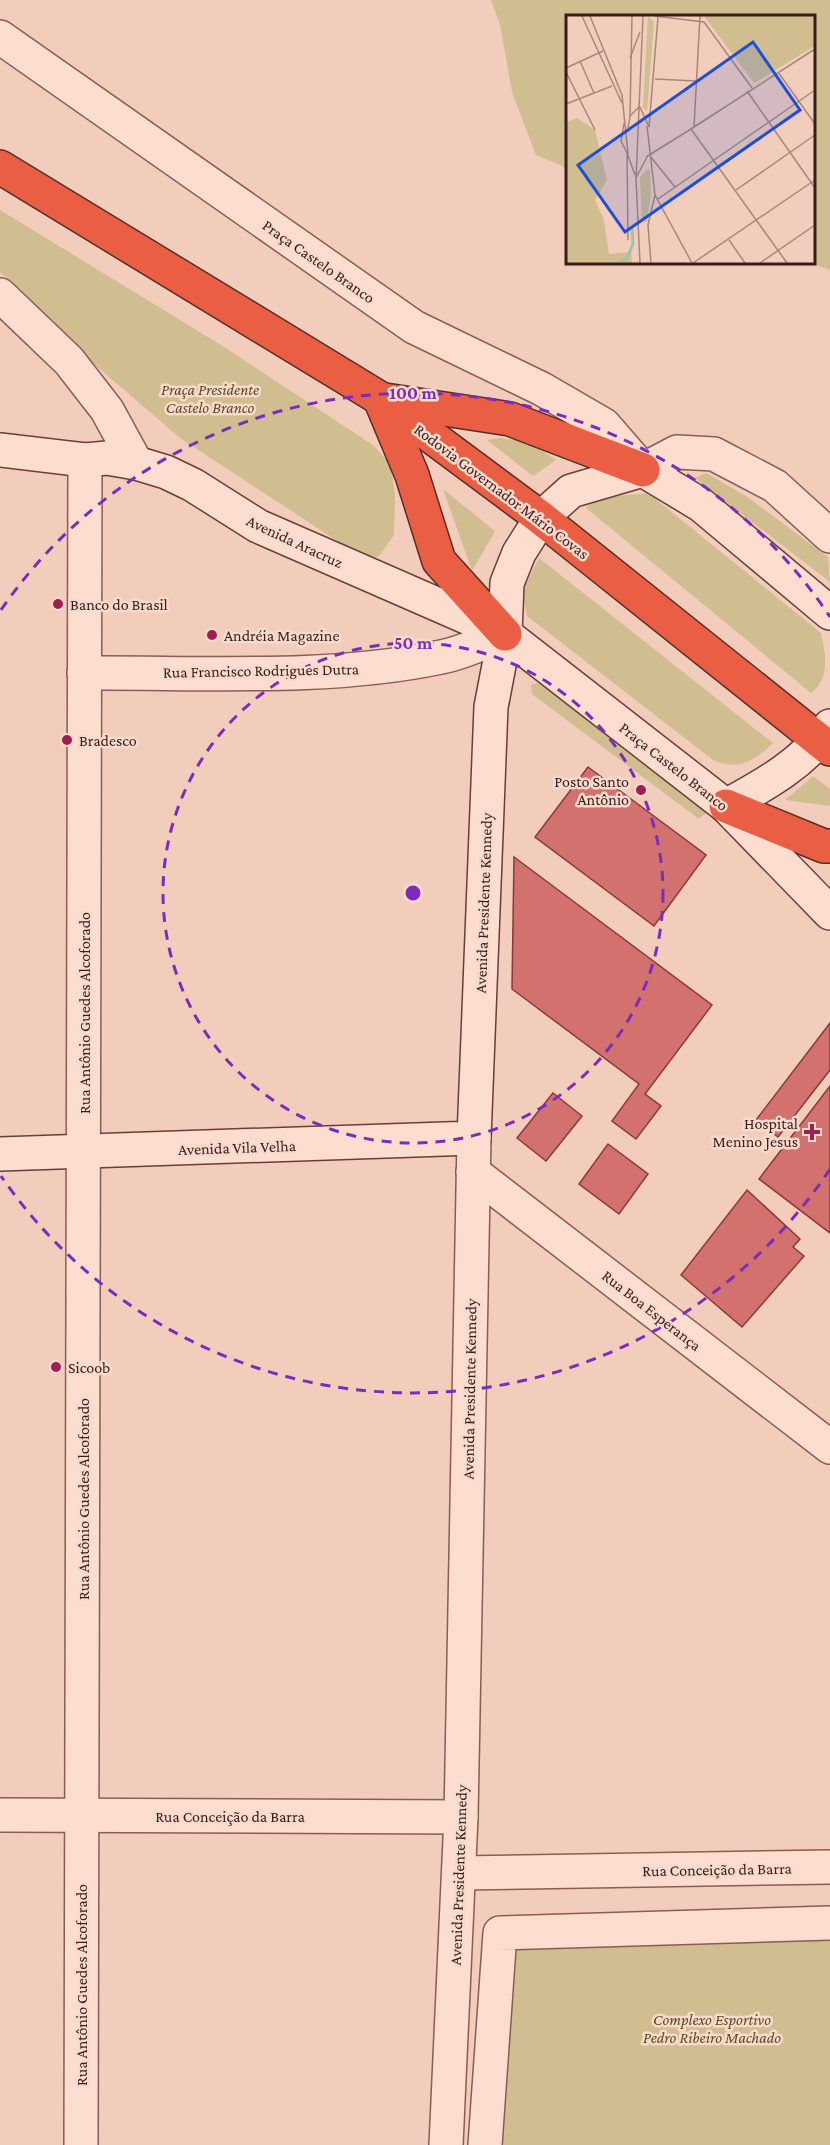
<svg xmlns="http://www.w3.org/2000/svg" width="830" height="2145" font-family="'Crimson Pro',serif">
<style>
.green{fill:#d0be90}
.building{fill:#d3716f;stroke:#8c3838;stroke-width:1.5}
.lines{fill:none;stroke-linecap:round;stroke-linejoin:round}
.street-casing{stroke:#8b5c54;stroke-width:36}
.secondary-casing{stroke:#6c3d38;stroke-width:36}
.highway-casing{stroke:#582d29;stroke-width:36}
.street{stroke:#fcddd0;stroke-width:33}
.secondary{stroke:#fcddd0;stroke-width:33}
.highway{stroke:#ea5f44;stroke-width:33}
.ring{fill:none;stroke:#7b2cbf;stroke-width:3;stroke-dasharray:10 8}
.poi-dot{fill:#9f1f53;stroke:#f8dacd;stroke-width:2}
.labels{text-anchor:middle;stroke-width:5;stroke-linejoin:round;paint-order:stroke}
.street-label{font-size:16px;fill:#381d1a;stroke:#f8dacd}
.park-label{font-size:16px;font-style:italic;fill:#574f1f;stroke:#f8dacd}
.poi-label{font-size:16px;fill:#381d1a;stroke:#f8dacd;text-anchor:start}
.inset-river{fill:none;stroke:#a1c2ab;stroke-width:3}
.inset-road{fill:none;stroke:#a8877b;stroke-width:1.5}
.view{fill:#1d4ed8;fill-opacity:0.15;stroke:#1d4ed8;stroke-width:3}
.inset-edge{fill:none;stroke:#381d1a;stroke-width:3}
.centre{fill:#7b2cbf;stroke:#f8dacd;stroke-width:3}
.ring-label{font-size:18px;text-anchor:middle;font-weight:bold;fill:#7b2cbf;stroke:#f8dacd;stroke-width:5;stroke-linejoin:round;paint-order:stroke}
</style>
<rect width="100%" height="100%" fill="#f2cdbc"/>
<g class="green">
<polygon points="491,0 830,0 830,270 810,263 814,262 814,16 568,16 567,168 536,155 512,92 500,25"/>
<polygon points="0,210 221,345 373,445 391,465 395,497 394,535 379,556 368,561 180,438 87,358 0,272"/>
<polygon points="500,438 529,442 556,460 533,476 487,440"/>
<polygon points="706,473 746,496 828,557 830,582 695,478"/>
<polygon points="443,489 495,531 472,571"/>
<path d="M648,493l173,140c5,22 9,46 -10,60l-225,-185 10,-10z"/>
<path d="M539,558l234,185c-19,18 -34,28 -60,17l-186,-144 -5,-24z"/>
<polygon points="540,682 707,803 706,813 699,819 532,694 531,685"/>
<polygon points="813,776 830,789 830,806 785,800"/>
<polygon points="830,1908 830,2145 474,2145 490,1917"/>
</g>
<g class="building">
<polygon points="588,767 706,855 654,926 535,837"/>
<polygon points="514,857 712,1005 645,1094 661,1106 636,1139 612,1121 639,1084 512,989"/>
<polygon points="830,1023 830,1070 778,1137 756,1120"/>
<polygon points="830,1086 830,1233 759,1179"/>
<polygon points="553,1093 582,1116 546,1161 517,1138"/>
<polygon points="608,1144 648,1174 619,1214 579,1184"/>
<polygon points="747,1190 800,1239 793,1247 804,1256 742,1327 681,1275"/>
</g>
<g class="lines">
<defs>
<g id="street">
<polyline points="0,37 414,327 542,389 604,425 643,470 677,452 714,454 775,486 830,536"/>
<polyline points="0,295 69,361 107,410 136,463"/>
<path d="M84,673c115,-1 244,8 357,-16 22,-4 44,-15 64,-23"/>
<polyline points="473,1172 830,1447"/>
<polyline points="0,1815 461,1817"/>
<polyline points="459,1873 830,1867"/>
<polyline points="81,2145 85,460"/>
<polyline points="446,2145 461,1817 474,1138"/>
<polyline points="485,2145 500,1933 830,1923"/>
</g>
<g id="secondary">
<polyline points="0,450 85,460 107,458 136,463 166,472 193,485 258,526 505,634 726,806 830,913"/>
<path d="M726,806c40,-22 77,-42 104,-80"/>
<polyline points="0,1154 474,1138 491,707 505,634 507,583 519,553 541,518 571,491 643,470 701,505 830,613"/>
</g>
<g id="highway">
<polyline points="0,167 381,399 541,518 830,749"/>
<polyline points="385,400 510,419 643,470"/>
<polyline points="381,401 412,475 439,561 505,634"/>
<polyline points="726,806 824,846 830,846"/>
</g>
</defs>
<use href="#street" class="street-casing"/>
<use href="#secondary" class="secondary-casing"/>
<use href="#highway" class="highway-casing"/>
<use href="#street" class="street"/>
<use href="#secondary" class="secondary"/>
<use href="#highway" class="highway"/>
</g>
<g class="ring">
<circle cx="413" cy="893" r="250"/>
<path d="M830 1169A500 500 0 0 1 1 1176M1 610A500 500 0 0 1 830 617"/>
</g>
<g class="poi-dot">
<circle cx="58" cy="604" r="6"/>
<circle cx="212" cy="635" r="6"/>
<circle cx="67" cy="740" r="6"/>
<circle cx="641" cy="790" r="6"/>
<path d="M809 1123h6v6h6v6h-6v6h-6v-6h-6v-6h6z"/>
<circle cx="56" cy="1367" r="6"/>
</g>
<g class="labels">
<g class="street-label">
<text transform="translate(319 261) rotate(35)" y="6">Praça Castelo Branco</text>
<text transform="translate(502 491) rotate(37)" y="6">Rodovia Governador Mário Covas</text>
<text transform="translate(295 541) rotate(25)" y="6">Avenida Aracruz</text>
<text transform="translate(261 670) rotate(-1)" y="6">Rua Francisco Rodrigues Dutra</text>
<text transform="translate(674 766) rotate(38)" y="6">Praça Castelo Branco</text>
<text transform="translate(483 903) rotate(-88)" y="6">Avenida Presidente Kennedy</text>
<text transform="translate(84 1013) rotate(-90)" y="6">Rua Antônio Guedes Alcoforado</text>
<text transform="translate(237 1147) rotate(-2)" y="6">Avenida Vila Velha</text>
<text transform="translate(652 1310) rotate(38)" y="6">Rua Boa Esperança</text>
<text transform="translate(469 1389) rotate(-89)" y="6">Avenida Presidente Kennedy</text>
<text transform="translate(83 1499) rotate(-90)" y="6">Rua Antônio Guedes Alcoforado</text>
<text x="230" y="1822">Rua Conceição da Barra</text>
<text transform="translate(717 1869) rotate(-1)" y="6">Rua Conceição da Barra</text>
<text transform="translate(458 1875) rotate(-88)" y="6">Avenida Presidente Kennedy</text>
<text transform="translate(81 1985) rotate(-90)" y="6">Rua Antônio Guedes Alcoforado</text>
</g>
<g class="park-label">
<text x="210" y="395">Praça Presidente<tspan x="210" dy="18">Castelo Branco</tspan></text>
<text x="712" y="2025">Complexo Esportivo<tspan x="712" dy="18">Pedro Ribeiro Machado</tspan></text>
</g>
<g class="poi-label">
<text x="70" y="610">Banco do Brasil</text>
<text x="224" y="641">Andréia Magazine</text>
<text x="79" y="746">Bradesco</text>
<text x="629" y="787" text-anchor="end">Posto Santo<tspan x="629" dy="18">Antônio</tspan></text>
<text x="798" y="1129" text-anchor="end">Hospital<tspan x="798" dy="18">Menino Jesus</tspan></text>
<text x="68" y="1373">Sicoob</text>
</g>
</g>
<g transform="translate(566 15)">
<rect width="249" height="249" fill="#f2cdbc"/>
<path d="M82,1l6,6 -7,89 -4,-3zM138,1h111v30l-61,37zM11,103l18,12 12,50 -12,20 9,20 5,34 22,-2 1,11h-66v-141zM80,155h4l1,23 -4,29h-5l-2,-45z" fill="#d0be90"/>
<path class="inset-river" d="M53,248l8,-5 6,-14 -1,-16"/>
<path class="inset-road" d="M16,1l40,87M24,1l32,79 6,59M89,1l49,6 48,66M64,43l10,-26M14,46l14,32M0,53l37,-17M0,57l29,58M212,57l37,52M89,64l41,2M181,76l68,97M0,89l46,-18M74,92l9,20M64,101l2,-100M58,108l-3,18 6,12 1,87M81,111l8,69 37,68M83,112l9,-110M128,112l6,-111M62,113l2,-12 10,-10M125,114l124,-80M61,138l8,22M84,141l25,31M80,142l45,-28 96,134M70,163l12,-23M170,175l79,-55M92,184l157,-109M163,225l16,23M74,248l-4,-84 7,-163M85,248l-3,-38 7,-30M127,248l122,-83M194,248l55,-38"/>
<path class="view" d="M187,27l47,68 -175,122 -47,-67z"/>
<rect width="249" height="249" class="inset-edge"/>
</g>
<circle cx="413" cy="893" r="9" class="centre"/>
<g class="ring-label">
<text x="413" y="399">100 m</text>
<text x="413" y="649">50 m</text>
</g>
</svg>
